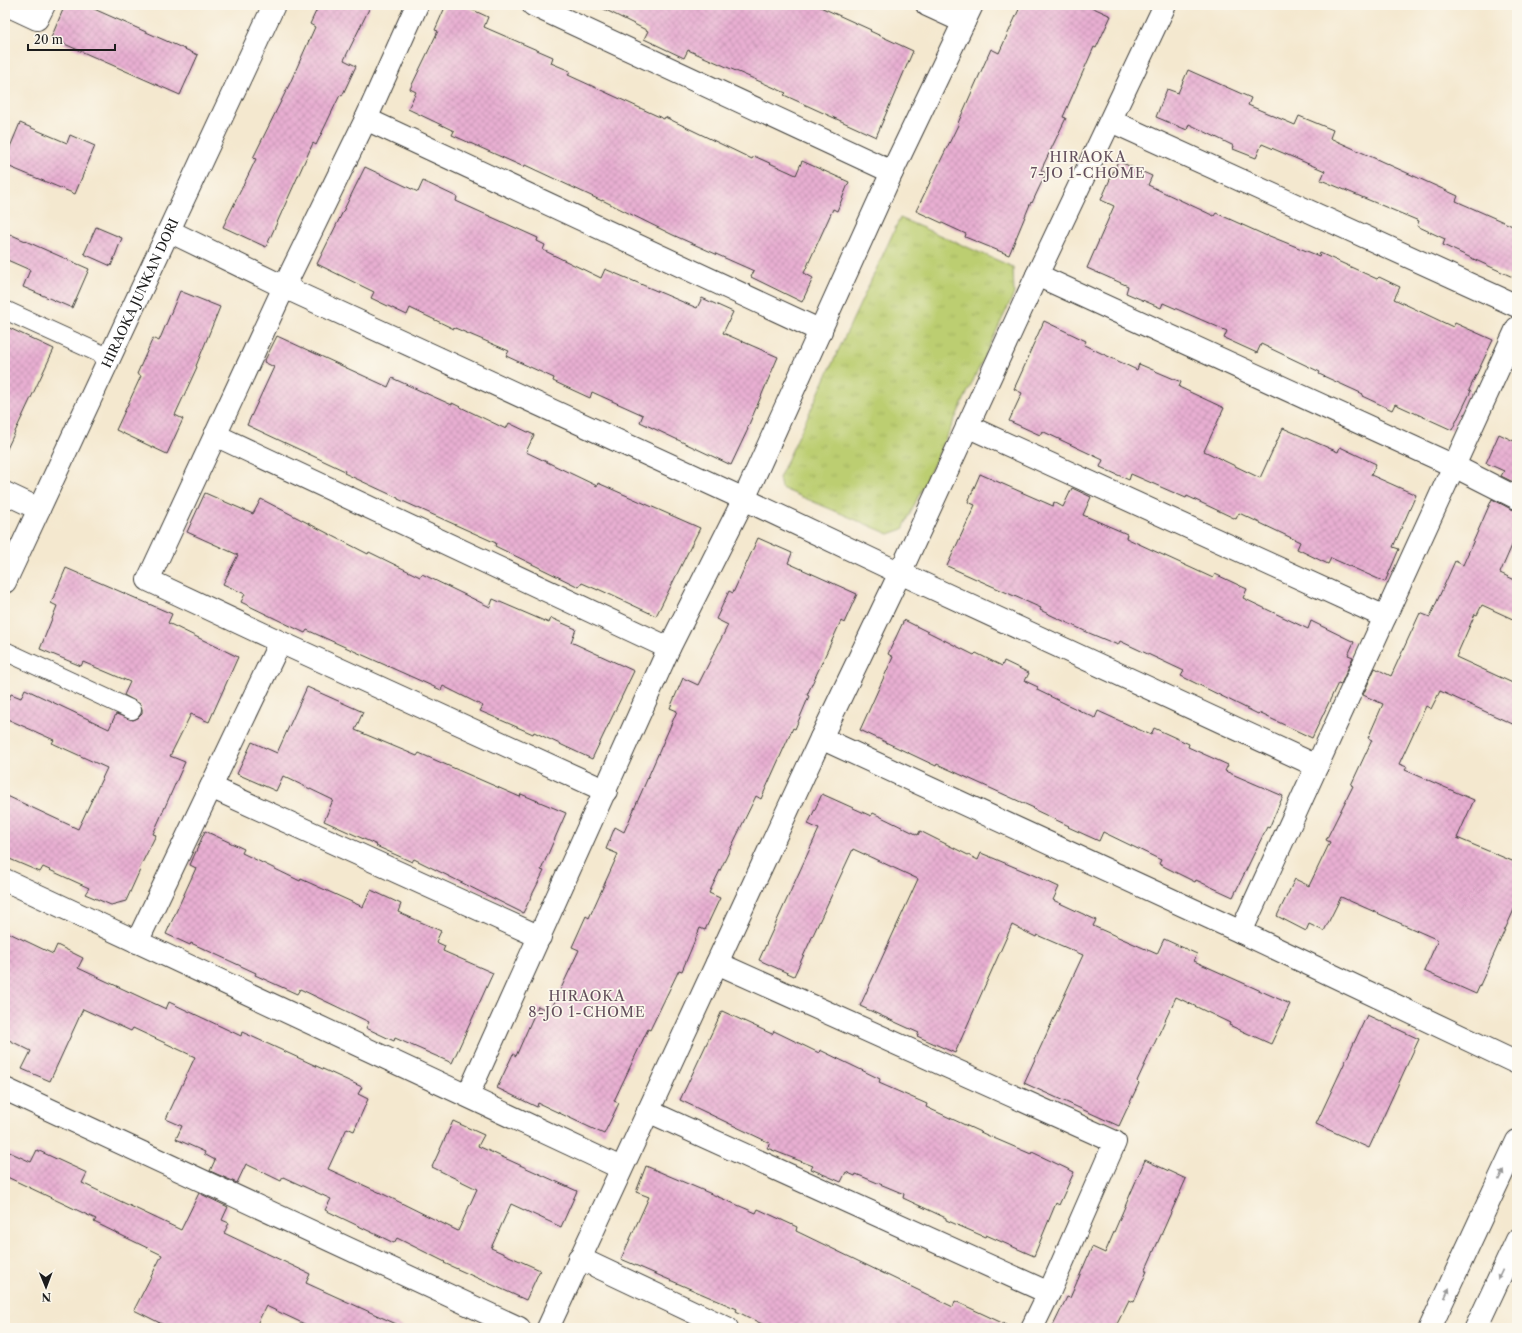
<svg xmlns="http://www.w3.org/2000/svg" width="1522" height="1333" font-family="'Libre Caslon Text',serif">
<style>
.park{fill:url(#park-tufts);stroke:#6c7546}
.building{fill:url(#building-cross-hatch)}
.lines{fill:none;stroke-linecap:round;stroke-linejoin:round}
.service-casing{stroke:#3c3b37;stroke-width:20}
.minor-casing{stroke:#3c3b37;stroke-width:24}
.tertiary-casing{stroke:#3c3b37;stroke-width:24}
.secondary-casing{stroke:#3c3b37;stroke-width:24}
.service{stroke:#fff;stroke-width:18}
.minor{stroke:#fff;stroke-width:22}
.tertiary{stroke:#fff;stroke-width:22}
.secondary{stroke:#fff;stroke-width:22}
.oneway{fill:#999}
.labels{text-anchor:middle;stroke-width:3.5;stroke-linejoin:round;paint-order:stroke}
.street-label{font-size:13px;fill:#1c1c1c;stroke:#fbf7ec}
.neighbourhood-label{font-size:14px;letter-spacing:1px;fill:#634f5c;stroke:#fbf7ec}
</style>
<defs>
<pattern id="park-tufts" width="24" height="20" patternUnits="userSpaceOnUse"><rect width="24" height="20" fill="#bcce71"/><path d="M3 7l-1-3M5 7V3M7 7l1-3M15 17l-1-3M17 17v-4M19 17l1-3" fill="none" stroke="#a1b061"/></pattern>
<pattern id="building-cross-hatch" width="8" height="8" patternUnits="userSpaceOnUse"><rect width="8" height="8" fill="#e8afd2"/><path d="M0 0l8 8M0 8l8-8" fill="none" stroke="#c696b4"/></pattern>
</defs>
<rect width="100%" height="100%" fill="#fbf7ec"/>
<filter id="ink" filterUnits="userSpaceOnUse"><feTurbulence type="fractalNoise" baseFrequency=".025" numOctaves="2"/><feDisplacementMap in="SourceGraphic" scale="8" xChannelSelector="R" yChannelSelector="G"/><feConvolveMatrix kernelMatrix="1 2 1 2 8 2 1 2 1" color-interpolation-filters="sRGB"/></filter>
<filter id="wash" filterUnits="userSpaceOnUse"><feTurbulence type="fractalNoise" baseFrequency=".012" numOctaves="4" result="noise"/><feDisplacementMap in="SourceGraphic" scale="16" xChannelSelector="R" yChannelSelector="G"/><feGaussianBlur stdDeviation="0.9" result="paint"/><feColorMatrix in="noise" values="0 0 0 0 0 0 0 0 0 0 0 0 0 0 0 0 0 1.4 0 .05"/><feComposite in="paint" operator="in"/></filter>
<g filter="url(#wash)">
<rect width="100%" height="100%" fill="#f4e8cf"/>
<polygon class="park" points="900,218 1013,267 1014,294 903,529 889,534 781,488 779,478"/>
<g id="blocks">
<g class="building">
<polygon points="65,5 85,5 198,55 180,95 51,38"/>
<polygon points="319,5 371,5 344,60 356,66 342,96 340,95 316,145 313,143 266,247 223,227 256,159 253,158 290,83 315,27 310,24"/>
<polygon points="446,5 462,5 488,17 484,27 553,57 551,63 570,71 568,75 664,119 665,117 752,159 754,156 796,175 802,161 849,182 837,211 833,209 804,273 813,278 802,302 751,277 754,271 673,235 602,200 602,201 525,165 524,167 452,135 454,131 408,109 416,92 410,89 438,31 435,30"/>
<polygon points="596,5 816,5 871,30 870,31 913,51 876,137 784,95 786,93 688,50 684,58 644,39 648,31"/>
<polygon points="1021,5 1087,5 1111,16 1096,48 1094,47 1063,117 1066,118 1041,170 1046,173 1032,203 1031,202 1009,255 965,237 966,234 916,211 959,123 958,123 991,49 999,53"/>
<polygon points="1188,70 1251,98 1248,105 1295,125 1299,116 1333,130 1330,138 1458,196 1456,201 1517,228 1517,279 1443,245 1445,239 1417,226 1419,221 1321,180 1325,171 1262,144 1256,158 1233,149 1234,146 1189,124 1187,130 1156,117 1167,89 1178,93"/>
<polygon points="20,123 67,143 70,135 95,146 75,194 5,165 5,159"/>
<polygon points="1118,161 1152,176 1148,185 1214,216 1216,213 1267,236 1267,235 1319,256 1320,253 1377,279 1379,277 1400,287 1394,299 1453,327 1455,323 1493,340 1469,390 1471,391 1452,430 1395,404 1392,410 1362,396 1363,394 1319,374 1320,372 1261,344 1257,353 1224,338 1227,331 1163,303 1161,308 1126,293 1128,286 1087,268 1114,206 1101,200"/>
<polygon points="365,167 418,192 423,181 457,197 456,201 538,238 537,241 545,245 543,250 601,278 605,269 697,308 702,298 733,312 723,333 778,357 747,429 748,429 731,465 640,422 643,415 592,392 590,398 553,381 554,378 506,356 509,351 455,328 454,329 410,308 407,315 371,298 374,292 317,264"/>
<polygon points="96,227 122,238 111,266 84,254"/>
<polygon points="5,232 89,269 72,308 23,287 30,270 5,259"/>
<polygon points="180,291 220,307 196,366 197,367 175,415 183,419 167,454 116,430 141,376 137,374 153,338 159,341"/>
<polygon points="1044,321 1086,341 1084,345 1137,370 1139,364 1181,382 1179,387 1224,408 1204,451 1260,478 1283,428 1338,452 1340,447 1376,464 1371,475 1416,495 1393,547 1399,549 1385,582 1331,558 1328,564 1297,549 1300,542 1239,513 1236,519 1187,496 1186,498 1131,474 1129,480 1100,467 1103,460 1042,431 1040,435 1009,421 1022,393 1014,389 1030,354 1029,354"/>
<polygon points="5,326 54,349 5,453"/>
<polygon points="277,336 388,387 392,378 452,405 452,403 506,429 509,423 534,435 526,452 597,486 598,483 700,528 656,616 598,589 598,590 582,583 579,587 495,546 496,543 398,499 398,498 344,473 345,471 247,425 274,367 264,362"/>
<polygon points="1499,434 1516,442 1517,440 1517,484 1501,476 1504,471 1486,463"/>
<polygon points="980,474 1053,506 1054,502 1063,507 1072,488 1091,497 1083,515 1127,534 1126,538 1213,578 1215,574 1247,589 1243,598 1308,629 1311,621 1354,642 1348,655 1353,657 1341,684 1338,683 1312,738 1259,713 1258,714 1181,676 1184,671 1120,641 1118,645 1089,633 1040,610 1041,608 947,566 975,505 968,502"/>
<polygon points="205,493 253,514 261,499 368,554 369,552 420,577 422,574 490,607 493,599 549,623 551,618 576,629 571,642 634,671 592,759 534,732 533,734 480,711 483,706 443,686 441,690 307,630 305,633 241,602 245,594 223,584 238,555 187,532"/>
<polygon points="1492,499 1511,509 1517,510 1517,534 1500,573 1517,581 1517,621 1482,605 1477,615 1475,614 1456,657 1517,685 1517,726 1440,691 1431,709 1426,706 1399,764 1407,767 1405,770 1474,800 1457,838 1517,863 1517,903 1476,994 1424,971 1438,940 1341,897 1324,931 1309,924 1306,931 1277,916 1295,879 1309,886 1330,842 1326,840 1353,786 1351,785 1372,740 1368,738 1383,704 1363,695 1375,668 1391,676 1420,613 1430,617 1455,561 1463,565"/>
<polygon points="758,538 792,553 788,563 857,594 844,623 841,621 807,695 809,696 795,729 793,728 761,799 756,796 709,893 720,898 705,930 700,928 682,971 679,970 650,1030 648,1029 614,1101 619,1103 604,1134 538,1103 537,1107 497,1088 513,1054 516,1056 538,1006 550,1012 579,950 572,947 586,916 589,918 618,854 606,849 615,827 624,832 677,711 670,708 683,678 698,685 728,625 716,619 729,591 733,593"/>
<polygon points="66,568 172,614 168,623 238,657 209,722 191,714 170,756 185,762 153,834 156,835 139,869 140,870 126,901 111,905 85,894 89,888 43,867 40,872 5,857 5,795 78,829 107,768 52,743 54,740 5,718 5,707 11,694 21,698 25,689 109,729 116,714 133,720 138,718 142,714 142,709 140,704 124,695 130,682 83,662 81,666 40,649 57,606 51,603"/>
<polygon points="904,620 974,655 976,653 1002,666 1004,661 1029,673 1025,681 1038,687 1037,690 1095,718 1098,711 1151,735 1154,728 1189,744 1188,747 1228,765 1225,771 1283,796 1269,828 1267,827 1233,897 1196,880 1195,882 1159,864 1161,860 1103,832 1099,841 1068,827 1069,826 1033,809 1034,808 937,764 936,766 860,730 893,657 888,654"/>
<polygon points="307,687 363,712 355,730 417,756 419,753 520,797 521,794 566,813 541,870 544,871 523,913 414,859 412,862 376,846 377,845 324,821 333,800 283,776 276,791 237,774 252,742 277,753"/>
<polygon points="822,794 871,816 873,813 918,835 920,831 978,860 981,853 1031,874 1059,887 1053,900 1096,920 1093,926 1157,954 1164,939 1197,954 1194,961 1290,1004 1271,1044 1229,1025 1230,1023 1176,997 1137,1081 1139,1083 1119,1126 1066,1102 1024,1083 1083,955 1037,935 1036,937 1012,925 955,1053 917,1036 919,1033 860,1006 918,879 853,849 794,976 759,960 819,829 808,824"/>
<polygon points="205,831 244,849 242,853 300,881 301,879 363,907 371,890 401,904 398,912 441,931 436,942 445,946 443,951 493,973 452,1063 395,1038 394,1041 366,1028 369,1022 300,989 297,994 255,975 256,973 191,943 190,945 166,934 196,868 190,865"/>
<polygon points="5,931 53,954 57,945 83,958 78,968 166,1009 169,1002 241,1036 242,1032 362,1087 358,1094 368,1099 354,1131 347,1128 328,1169 383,1194 458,1231 477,1189 432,1167 453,1121 484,1135 478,1146 577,1191 561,1227 511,1204 491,1248 540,1270 526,1300 444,1263 445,1262 397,1238 394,1243 325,1210 331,1199 283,1177 281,1181 246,1164 237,1183 210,1171 215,1160 204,1154 205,1152 176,1139 182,1126 166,1119 195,1057 133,1028 131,1031 83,1009 50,1081 22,1069 31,1051 5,1038"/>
<polygon points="722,1011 772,1034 774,1031 819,1053 820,1050 880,1079 879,1083 927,1104 926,1107 989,1136 1031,1154 1032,1152 1074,1172 1059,1205 1056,1203 1034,1256 986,1235 985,1237 946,1220 946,1218 903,1198 904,1194 856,1174 855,1176 846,1172 841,1182 811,1169 813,1166 767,1148 770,1143 680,1100"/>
<polygon points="1367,1015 1419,1039 1369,1148 1316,1124"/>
<polygon points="5,1150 31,1162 37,1150 87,1173 82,1183 181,1230 199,1193 228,1207 222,1220 229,1223 224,1233 310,1274 306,1283 405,1328 313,1328 266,1306 255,1328 170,1328 134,1310 162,1255 94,1222 96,1219 5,1176"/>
<polygon points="1145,1160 1186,1179 1145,1271 1147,1271 1134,1302 1129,1300 1115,1328 1052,1328 1067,1297 1070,1298 1092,1247 1105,1253"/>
<polygon points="646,1166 756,1213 758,1209 797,1227 796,1231 953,1307 955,1301 1013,1328 770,1328 736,1311 737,1309 621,1259 649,1197 636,1192"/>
</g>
</g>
</g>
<g filter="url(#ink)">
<use href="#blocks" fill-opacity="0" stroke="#3c3b37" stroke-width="1"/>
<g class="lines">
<defs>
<g id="service">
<polyline points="5,310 110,358"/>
<polyline points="5,651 132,710"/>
</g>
<g id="minor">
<polyline points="7,5 37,19 44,5"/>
<polyline points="417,5 366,119 284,287 148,580 280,642 606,791"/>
<polyline points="533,5 892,172"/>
<polyline points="927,5 964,22"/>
<polyline points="366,119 821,331"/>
<polyline points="1111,121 1517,306"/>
<polyline points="169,231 284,287 744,499 900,573 1317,766"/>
<polyline points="1037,275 1454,466 1517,498"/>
<polyline points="967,426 1385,617"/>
<polyline points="215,435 669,648"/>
<polyline points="5,493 39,509"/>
<polyline points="821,738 1241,932 1517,1063"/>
<polyline points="211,787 540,937"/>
<polyline points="5,880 621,1168"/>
<polyline points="1241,932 1517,328"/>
<polyline points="137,942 280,642"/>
<polyline points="717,963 1115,1142 1049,1293 1032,1328"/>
<polyline points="5,1089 519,1328"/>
<polyline points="468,1095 669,648 744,499 892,172 972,5"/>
<polyline points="648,1111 1049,1293"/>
<polyline points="579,1258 727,1328"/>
<polyline points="548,1328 821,738 900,573 1037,275 1165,5"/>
</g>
<g id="tertiary">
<path id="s1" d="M5,582l269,-577"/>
</g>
<g id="secondary">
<polyline points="1430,1328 1517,1141"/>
<polyline points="1476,1328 1517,1240"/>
</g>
</defs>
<use href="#service" class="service-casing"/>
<use href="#minor" class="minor-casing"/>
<use href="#tertiary" class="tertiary-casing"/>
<use href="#secondary" class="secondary-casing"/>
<use href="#service" class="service"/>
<use href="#minor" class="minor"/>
<use href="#tertiary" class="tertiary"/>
<use href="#secondary" class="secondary"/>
</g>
<defs><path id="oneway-solid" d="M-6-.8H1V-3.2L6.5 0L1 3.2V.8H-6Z"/></defs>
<g class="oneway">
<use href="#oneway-solid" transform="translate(1501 1175) rotate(-65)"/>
<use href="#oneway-solid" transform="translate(1500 1275) rotate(115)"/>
<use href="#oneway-solid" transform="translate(1447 1293) rotate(-65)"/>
</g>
</g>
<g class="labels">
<g class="street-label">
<text dy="5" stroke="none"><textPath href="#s1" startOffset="319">HIRAOKA JUNKAN DORI</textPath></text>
</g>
<g class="neighbourhood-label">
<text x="1088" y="162">HIRAOKA<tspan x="1088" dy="16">7-JO 1-CHOME</tspan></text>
<text x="587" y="1001">HIRAOKA<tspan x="587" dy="16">8-JO 1-CHOME</tspan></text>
</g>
</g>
<rect width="1522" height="1333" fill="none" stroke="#fbf7ec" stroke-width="20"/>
<g transform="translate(46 1287) rotate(179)" stroke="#fbf7ec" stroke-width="3" paint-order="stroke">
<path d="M0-3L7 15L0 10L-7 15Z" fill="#1c1c1c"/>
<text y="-6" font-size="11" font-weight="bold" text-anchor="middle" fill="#1c1c1c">N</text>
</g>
<path d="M28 44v6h87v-6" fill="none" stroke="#1c1c1c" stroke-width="2"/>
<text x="34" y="44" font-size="12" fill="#1c1c1c" stroke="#fbf7ec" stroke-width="3" paint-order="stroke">20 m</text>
</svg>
